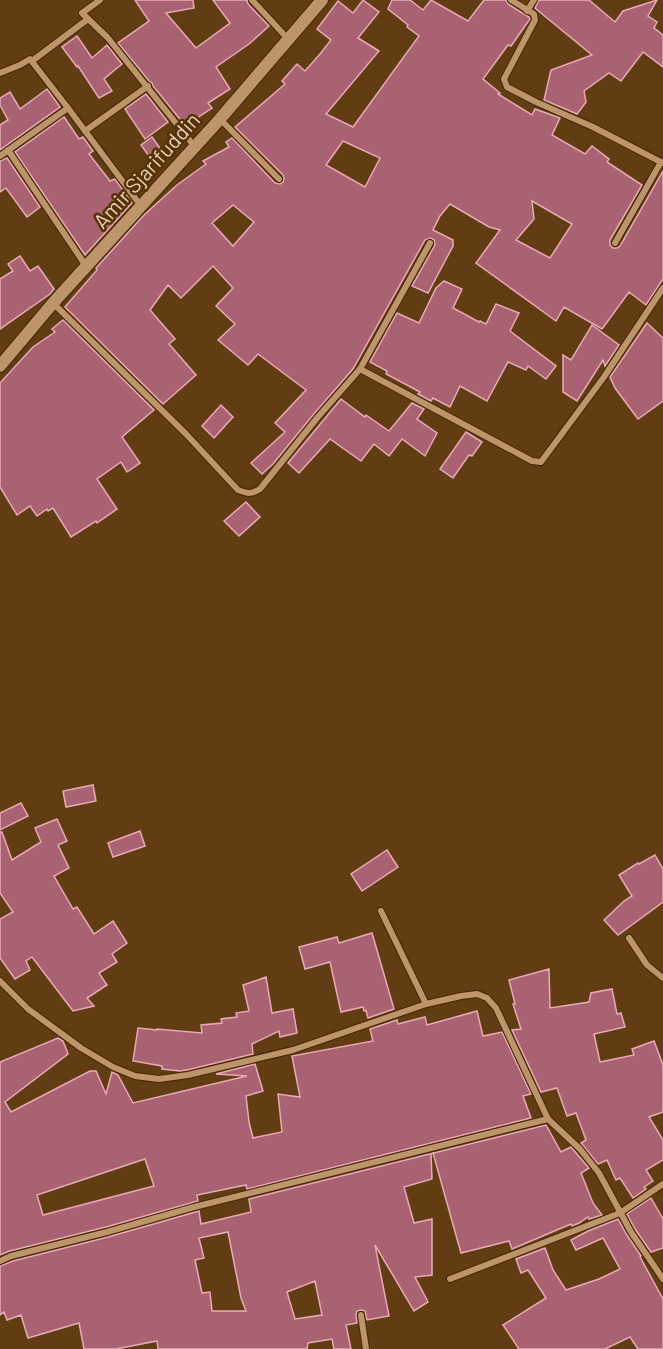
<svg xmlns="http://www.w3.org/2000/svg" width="663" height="1349" font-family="Barlow,sans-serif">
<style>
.building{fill:#a86272;stroke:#e9aab7;stroke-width:1.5;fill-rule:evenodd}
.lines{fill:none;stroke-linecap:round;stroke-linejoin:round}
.street-casing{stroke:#412605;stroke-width:8}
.secondary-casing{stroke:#412605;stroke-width:14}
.street{stroke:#be946a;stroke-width:6}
.secondary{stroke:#be946a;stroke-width:12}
.labels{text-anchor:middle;stroke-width:5;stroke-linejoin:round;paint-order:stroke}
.street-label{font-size:21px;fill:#e8d2bd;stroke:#563205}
</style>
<rect width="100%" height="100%" fill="#623d13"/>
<g class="building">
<polygon points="135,0 193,0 194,8 166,13 196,48 230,23 213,0 247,0 248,4 269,26 249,44 216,67 230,89 208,103 212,108 194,120 192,117 183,123 153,86 152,83 149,81 118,43 149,21"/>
<path d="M363,0l16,12 -21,26 21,13 -53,63 27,13 66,-91 -12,-9 1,-2 -20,-16 4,-9h18l13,10 8,-10 37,21 16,-21h22l2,4 21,13 1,2 -19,27 -3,-1 -25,34 17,14 -2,1 34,21 3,-6 25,9 -8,17 33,19 7,-8 17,13 -2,3 35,23 -32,55v5l3,3h4l3,-2 43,-75v108l-17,26 -17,-13 -27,37 -38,-22 -8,14 -80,-58 24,-33 -11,-3 -39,-23 -10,12 -7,14 20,10v6l-25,47 -16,-7 23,-41 -1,-5 -4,-2 -5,2 -72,129 -40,46 -40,49 -11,10 -11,-11 34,-31 -10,-9 31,-33 -48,-36 -10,11 -30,-25 17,-16 -19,-18 17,-18 -20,-22 -32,32 -13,-13 -18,25 25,29 -6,5 27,31 -33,29 -98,-97 32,-37 -1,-2 48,-53 33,-30 29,-21 -3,-3 26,-14 -3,-5 6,-4 43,45 5,1 3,-2 1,-4 -1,-3 -48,-48 50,-43 -3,-3 15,-17 8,7 15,-17 11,-14 -14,-11 21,-28 15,12zM343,141l37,17 -15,29 -39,-22zM532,201l40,23 -22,34 -34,-18 18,-21zM233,205l21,17 -21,24 -21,-23z"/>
<polygon points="539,0 589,0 615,22 623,11 657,0 648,16 657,22 654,28 663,35 663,67 643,52 621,81 609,73 584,91 586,102 577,114 544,100 551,70 592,55 535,8"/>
<polygon points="77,36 92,58 107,45 122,64 104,79 112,91 99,98 78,66 77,67 62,47"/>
<polygon points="47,89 60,107 0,150 0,125 8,120 0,105 0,98 10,92 20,109"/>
<polygon points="146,94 168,122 145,139 125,109"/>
<polygon points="64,117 79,139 83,137 93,151 89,154 110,181 115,179 132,203 85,255 15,152"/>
<polygon points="152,137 162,151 151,159 141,145"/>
<polygon points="7,158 40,207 27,217 6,188 0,192 0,161"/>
<polygon points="20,256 30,271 38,266 54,289 50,294 0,329 0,279 13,271 8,264"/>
<polygon points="444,281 462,289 453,308 479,322 480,321 486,324 496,304 519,313 510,331 556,366 546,379 528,366 526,370 508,362 487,401 460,386 450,407 433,398 431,401 418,394 420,392 386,374 387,371 370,362 397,313 419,323 436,288"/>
<polygon points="63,320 154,410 122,437 140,463 127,472 121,462 97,479 117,509 97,523 96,521 71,537 53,508 48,511 47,509 37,516 30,506 17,515 0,487 0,383 33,347 55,332 52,329"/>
<polygon points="647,323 663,338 663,401 638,419 615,388 610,377"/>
<polygon points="592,325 619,345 605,366 603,360 577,401 563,392 563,355 571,360"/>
<polygon points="341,399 365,417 366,415 389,431 412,403 424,409 417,419 437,433 425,456 402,439 389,456 374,444 361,461 330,439 299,473 288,463"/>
<polygon points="221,405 233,417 214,438 202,426"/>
<polygon points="466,432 482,442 472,456 469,455 453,478 440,469"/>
<polygon points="246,502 260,517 239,536 224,521"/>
<polygon points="93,785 96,801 66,807 63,791"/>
<polygon points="21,803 28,816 0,830 0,813"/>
<polygon points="57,819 67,841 58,845 69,868 54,876 73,909 77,907 94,934 113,921 127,943 112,954 117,962 99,973 107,985 87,998 94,1006 73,1011 32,957 26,961 30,970 15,979 0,958 0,919 13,912 0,893 0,832 2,832 12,860 41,842 35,828"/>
<polygon points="140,831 145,846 113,857 108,843"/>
<polygon points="387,850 398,867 362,891 351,874"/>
<polygon points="655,855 663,869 663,902 618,935 604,920 624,901 632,896 619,875 638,863 639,864"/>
<polygon points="372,933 394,1009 368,1018 366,1010 364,1011 363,1007 341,1012 330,962 305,969 299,947 337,937 339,943"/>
<polygon points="549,969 550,1008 589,1002 591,993 612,989 617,1014 621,1013 625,1027 594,1034 600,1062 634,1055 632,1049 654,1041 663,1065 663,1112 649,1117 663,1140 663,1160 646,1170 653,1181 644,1187 646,1189 633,1198 620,1178 616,1180 607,1160 598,1164 581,1143 586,1140 576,1113 567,1116 557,1088 541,1092 512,1030 521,1029 513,1004 515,1004 509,980"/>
<polygon points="266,977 272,1013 293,1009 297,1033 280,1037 279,1031 252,1044 253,1054 187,1070 180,1071 162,1069 162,1066 133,1061 138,1028 157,1030 157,1029 202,1033 201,1025 222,1023 221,1019 237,1017 236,1013 249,1011 243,985"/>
<path d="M477,1011l6,25 19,-4 29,62 -8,2 8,22 -284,71 -1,-4 -49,10 1,6 -92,26 -96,24 -10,4v-193l58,-24 5,3 5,13 -63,48 6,10 79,-41h6l10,23 6,-22 6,3 15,28 114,-27 -31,-2 39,-10 8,27 -17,5 3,26 4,16 29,-6 -4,-38 22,3 -8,-41 81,-15 -3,-12 27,-9 1,4 27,-7 2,8zM145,1159l9,27 -111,29 -6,-20z"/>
<path d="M546,1125l15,27 10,-5 18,21 -8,5 12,30 9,12 -13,4 -1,-2 -9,6 -7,3 -1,-2 -59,25 -3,-8 -48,12 -28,-100 -2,1 1,25 -28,8 10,36 18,-4v56l-17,2 13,25 -14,9 -39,-66 14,71 -22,4 -2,-9 -4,-1 -4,1 -1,4 1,8 -11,2 5,24h-17l-2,-10 -24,4 -1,6h-149l-1,-8 -41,8h-32l-5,-26 -51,15 -7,-23 -14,5 -3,-8 -4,3v-49l13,-5 95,-24 91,-26 2,13 50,-12 -2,-13zM228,1232l13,66 5,13h-34l-2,-19 -8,1 -7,-33 9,-2 -5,-20zM315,1281l7,34 -27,4 -8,-27z"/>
<polygon points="651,1198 663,1219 663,1248 651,1252 635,1229 627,1214"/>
<polygon points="618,1219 627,1235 641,1256 640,1257 663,1299 663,1349 638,1349 630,1337 605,1349 519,1349 503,1325 546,1298 528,1270 521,1273 516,1259 545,1248 553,1270 566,1290 599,1279 620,1269 603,1238 576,1250 571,1240 588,1231"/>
</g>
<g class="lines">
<defs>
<g id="street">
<polyline points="100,0 82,13 108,38 195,147"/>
<polyline points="252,0 288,39"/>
<polyline points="511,0 534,14 535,20 504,79 507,87 536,102 593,127 663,163"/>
<polyline points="527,11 534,0"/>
<polyline points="32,61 88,19"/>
<polyline points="0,73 20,65 30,59 68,108"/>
<polyline points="220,119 279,179"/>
<polyline points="85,131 148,86"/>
<polyline points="8,150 86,266"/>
<polyline points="0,156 68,108 141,206"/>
<polyline points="615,243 661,162"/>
<path d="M53,303l133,131 52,56c10,4 14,4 22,-1l57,-71 43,-49 70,-126"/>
<polyline points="360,369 532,461 541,462 604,377 663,288"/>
<polyline points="381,911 426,1004"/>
<polyline points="629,938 647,965 663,978"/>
<polyline points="0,981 28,1009 81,1048 113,1067 135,1076 159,1079 188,1075 293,1050 426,1004 461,996 477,994 487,998 496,1008 548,1119 580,1149 599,1173 631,1232 663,1279"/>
<polyline points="0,1261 11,1256 107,1232 194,1207 548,1119"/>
<polyline points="450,1279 620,1213 663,1184"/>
<polyline points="361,1315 366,1349"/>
</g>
<polyline id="secondary" points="0,366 53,303 220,119 322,0"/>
</defs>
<use href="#street" class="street-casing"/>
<use href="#secondary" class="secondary-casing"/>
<use href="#street" class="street"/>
<use href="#secondary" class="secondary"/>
</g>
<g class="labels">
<g class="street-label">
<text transform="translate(147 171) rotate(-48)" y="7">Amir Sjarifuddin</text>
</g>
</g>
</svg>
